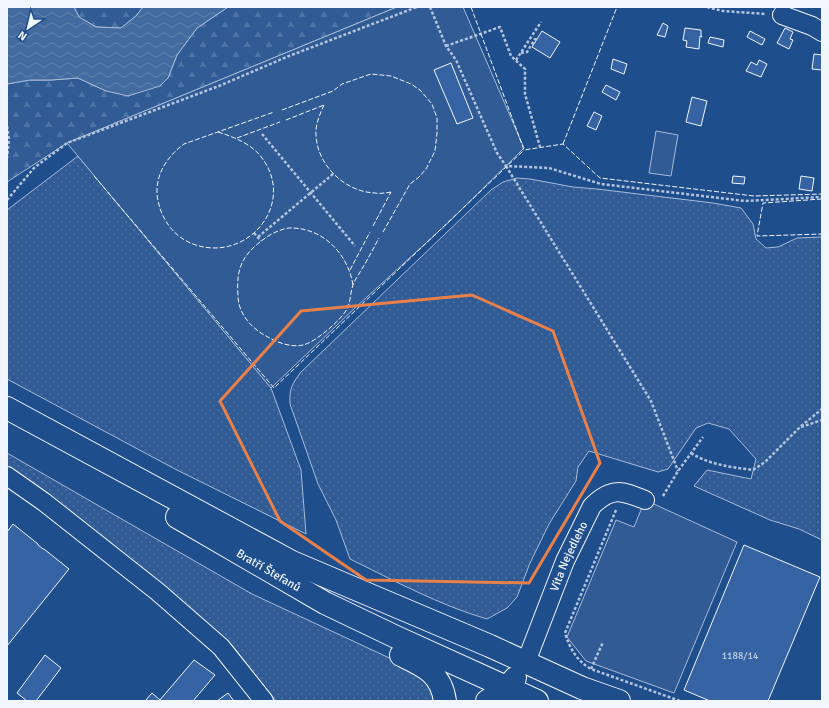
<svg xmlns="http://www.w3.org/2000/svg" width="829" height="708" font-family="Signika,sans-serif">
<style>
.grass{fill:url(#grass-dots);stroke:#a8bbd7}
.forest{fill:url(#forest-firs);stroke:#a8bbd7}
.built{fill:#305b95;stroke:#a8bbd7}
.water{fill:url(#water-waves);stroke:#a8bbd7}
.building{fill:#3563a3;stroke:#f2f6ff}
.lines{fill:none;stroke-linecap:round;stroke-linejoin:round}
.minor-casing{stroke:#f2f6ff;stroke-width:20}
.major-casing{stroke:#f2f6ff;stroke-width:24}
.path{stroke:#b3c4dc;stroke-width:2.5;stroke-dasharray:3 2;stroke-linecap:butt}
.minor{stroke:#1f4e8c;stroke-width:18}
.major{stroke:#1f4e8c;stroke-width:22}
.fence{stroke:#f2f6ff;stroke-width:1;stroke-dasharray:5 2;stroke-linecap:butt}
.marked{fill:none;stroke:#ea8049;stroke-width:3;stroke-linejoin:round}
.labels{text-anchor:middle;stroke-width:3;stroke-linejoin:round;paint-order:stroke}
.number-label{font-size:10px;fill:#c3d1e8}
.street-label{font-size:12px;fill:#f2f6ff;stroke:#1f4e8c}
</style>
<defs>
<pattern id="grass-dots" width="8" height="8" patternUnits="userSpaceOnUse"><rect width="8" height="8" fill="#305b95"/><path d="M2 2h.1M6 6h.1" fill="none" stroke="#4e73a5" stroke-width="1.8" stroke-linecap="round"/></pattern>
<pattern id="forest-firs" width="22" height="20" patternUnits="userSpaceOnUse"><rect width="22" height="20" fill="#305b95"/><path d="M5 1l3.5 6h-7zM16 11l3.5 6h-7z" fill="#4e73a5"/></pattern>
<pattern id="water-waves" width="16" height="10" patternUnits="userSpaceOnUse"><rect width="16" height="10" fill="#446ba0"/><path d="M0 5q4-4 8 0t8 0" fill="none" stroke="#5f81ae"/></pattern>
</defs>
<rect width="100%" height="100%" fill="#1f4e8c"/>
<g class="grass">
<polygon points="78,156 271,388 301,470 306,534 175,469 7,379 7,210"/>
<path d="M517,178l13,1 43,8 24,2 116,14 28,5 12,16 3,15 10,9 12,-1 19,-9 25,-1v303l-23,-11 -29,-9 -76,-34 13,-16 44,9 5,-20 -27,-30 -21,-6 -12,5 -28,41 -10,3 -69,-21 -11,16 -2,14 -27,43 -19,39 -13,34 -10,11 -20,11c-48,-14 -92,-38 -137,-60l-14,-39 -18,-36 -28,-80c-1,-15 2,-20 11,-32l190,-182 12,-8z"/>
<polygon points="7,453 252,594 398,662 427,680 437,701 276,701 232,645 7,470"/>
</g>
<g class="forest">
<polygon points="74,7 143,7 136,16 121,28 96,27 79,17"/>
<polygon points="228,7 397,7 67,143 7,182 7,84 30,80 51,80 78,78 106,91 168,78 177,55 197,28"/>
</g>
<g class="built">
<polygon points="397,7 463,7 524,148 449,222 356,307 271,388 67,143"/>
<polygon points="656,131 678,135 671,176 649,173"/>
<polygon points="645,500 737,542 674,693 586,661 567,637 616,520 634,527"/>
</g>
<polygon class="water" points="7,7 74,7 79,17 96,27 121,28 136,16 143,7 228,7 197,28 177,55 168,78 160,86 128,96 106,91 78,78 51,80 30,80 7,84"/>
<g class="building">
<polygon points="663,23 668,26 665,37 657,35"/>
<polygon points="685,28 701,30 701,35 702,37 700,36 699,49 686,47 687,41 683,40"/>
<polygon points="785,28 793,32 790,39 793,40 789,49 777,43"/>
<polygon points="542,31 560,42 550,58 532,47"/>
<polygon points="750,31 765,39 762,45 747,37"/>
<polygon points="710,37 724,40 723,47 708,43"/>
<polygon points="814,54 822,55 822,70 812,69"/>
<polygon points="613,59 627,64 624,74 611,69"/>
<polygon points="759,60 767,64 761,77 746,71 751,62 757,65"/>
<polygon points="451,63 473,118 457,124 434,70"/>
<polygon points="606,85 620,92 616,100 602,92"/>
<polygon points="692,97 707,101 701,126 686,122"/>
<polygon points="594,112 602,116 596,130 587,126"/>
<polygon points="733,176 745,177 744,184 732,183"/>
<polygon points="801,176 814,178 812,191 799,189"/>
<polygon points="13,524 38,544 38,545 43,549 44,549 69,569 7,646 7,532"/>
<polygon points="744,545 820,577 768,701 710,701 684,690"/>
<polygon points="45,655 61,668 36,701 27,701 17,693"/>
<polygon points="194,660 215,675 193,701 159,701"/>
<polygon points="152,693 160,700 159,701 145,701"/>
<polygon points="228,693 234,701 217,701"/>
</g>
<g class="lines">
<defs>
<g id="minor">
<polyline points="782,15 812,26 822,32"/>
<polyline points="7,476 44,502 158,592 221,647 264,701"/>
<path id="s1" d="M526,662l39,-101 27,-55c20,-20 31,-15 53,-6"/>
</g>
<g id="major">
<polyline points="7,408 292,562 490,646 582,688 619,701"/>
<path id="s2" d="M177,517l148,86 71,34 141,64"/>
<path d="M401,655c23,11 40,18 44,46"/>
<polyline points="487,701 507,687 515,678"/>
</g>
</defs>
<use href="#minor" class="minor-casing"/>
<use href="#major" class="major-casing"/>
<g class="path">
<polyline points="430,7 446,46 456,60 497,153 506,166 549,168 601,184 745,201 822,197"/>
<polyline points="707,7 723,11 766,14"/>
<polyline points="446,46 500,27 511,56 525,69 525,94 540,147"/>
<polyline points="521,53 527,52 535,39 537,40"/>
<polyline points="516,60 541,22"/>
<polyline points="7,126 9,139 7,158"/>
<polyline points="262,134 355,246"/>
<polyline points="506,166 651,401 678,471"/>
<polyline points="7,200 34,168 67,143 219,86 289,56 417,7"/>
<polyline points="254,233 261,241"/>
<polyline points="258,237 333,174"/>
<polyline points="801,427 822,420"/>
<path d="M691,453c19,12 40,14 62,17l12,-8 35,-35 22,-18"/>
<polyline points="663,496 678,471 703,437"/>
<path d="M616,510l-51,123c5,16 12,28 26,36l89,32"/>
<polyline points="591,669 603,642"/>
</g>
<use href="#minor" class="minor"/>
<use href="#major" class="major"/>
<g class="fence">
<polyline points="471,7 524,150 563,144 600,178 754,196 822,194"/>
<path d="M324,105c-4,9 -9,20 -8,30 1,30 29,57 59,58 5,1 10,0 16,-1"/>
<polyline points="282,110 333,91 342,84 371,74 391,76 411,84 420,90 432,104 437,118 437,133 435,151 426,169 419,177 410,184 383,232"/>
<polyline points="286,120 324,105"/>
<path d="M218,132c16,5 34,12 44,26 35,47 -16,106 -69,86 -19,-7 -31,-24 -35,-43 -5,-23 8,-44 26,-57l90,-32"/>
<polyline points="237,138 280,122"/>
<polyline points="563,144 617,7"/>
<polyline points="94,176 274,388 524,150"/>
<polyline points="822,199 763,203 757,236 822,234"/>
<polyline points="373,226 391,192"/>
<polyline points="350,270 370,232"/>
<path d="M353,285c-5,-31 -30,-58 -64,-57 -8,1 -19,6 -25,11 -22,16 -28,29 -26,57 0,17 13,32 28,40 10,6 25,12 37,9 13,-3 38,-25 44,-36 4,-8 3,-16 6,-24 1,-4 5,-9 7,-13 7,-11 13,-23 19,-34"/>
</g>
</g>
<path class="marked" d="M472,295l81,36 47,132 -71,120 -163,-3 -86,-59 -60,-120 81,-90z"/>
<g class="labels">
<g class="number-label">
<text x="740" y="659">1188/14</text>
</g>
<g class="street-label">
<text dy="4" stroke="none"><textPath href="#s1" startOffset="114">Víta Nejedleho</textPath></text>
<text dy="4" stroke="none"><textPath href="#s2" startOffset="106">Bratří Štefanů</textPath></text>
</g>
</g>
<rect width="829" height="708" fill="none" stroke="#f2f6ff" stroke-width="16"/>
<g transform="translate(28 28) rotate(215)" stroke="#1f4e8c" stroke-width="3" paint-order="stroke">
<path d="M0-3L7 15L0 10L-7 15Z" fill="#f2f6ff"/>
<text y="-6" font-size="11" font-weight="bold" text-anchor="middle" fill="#f2f6ff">N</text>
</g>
</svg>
